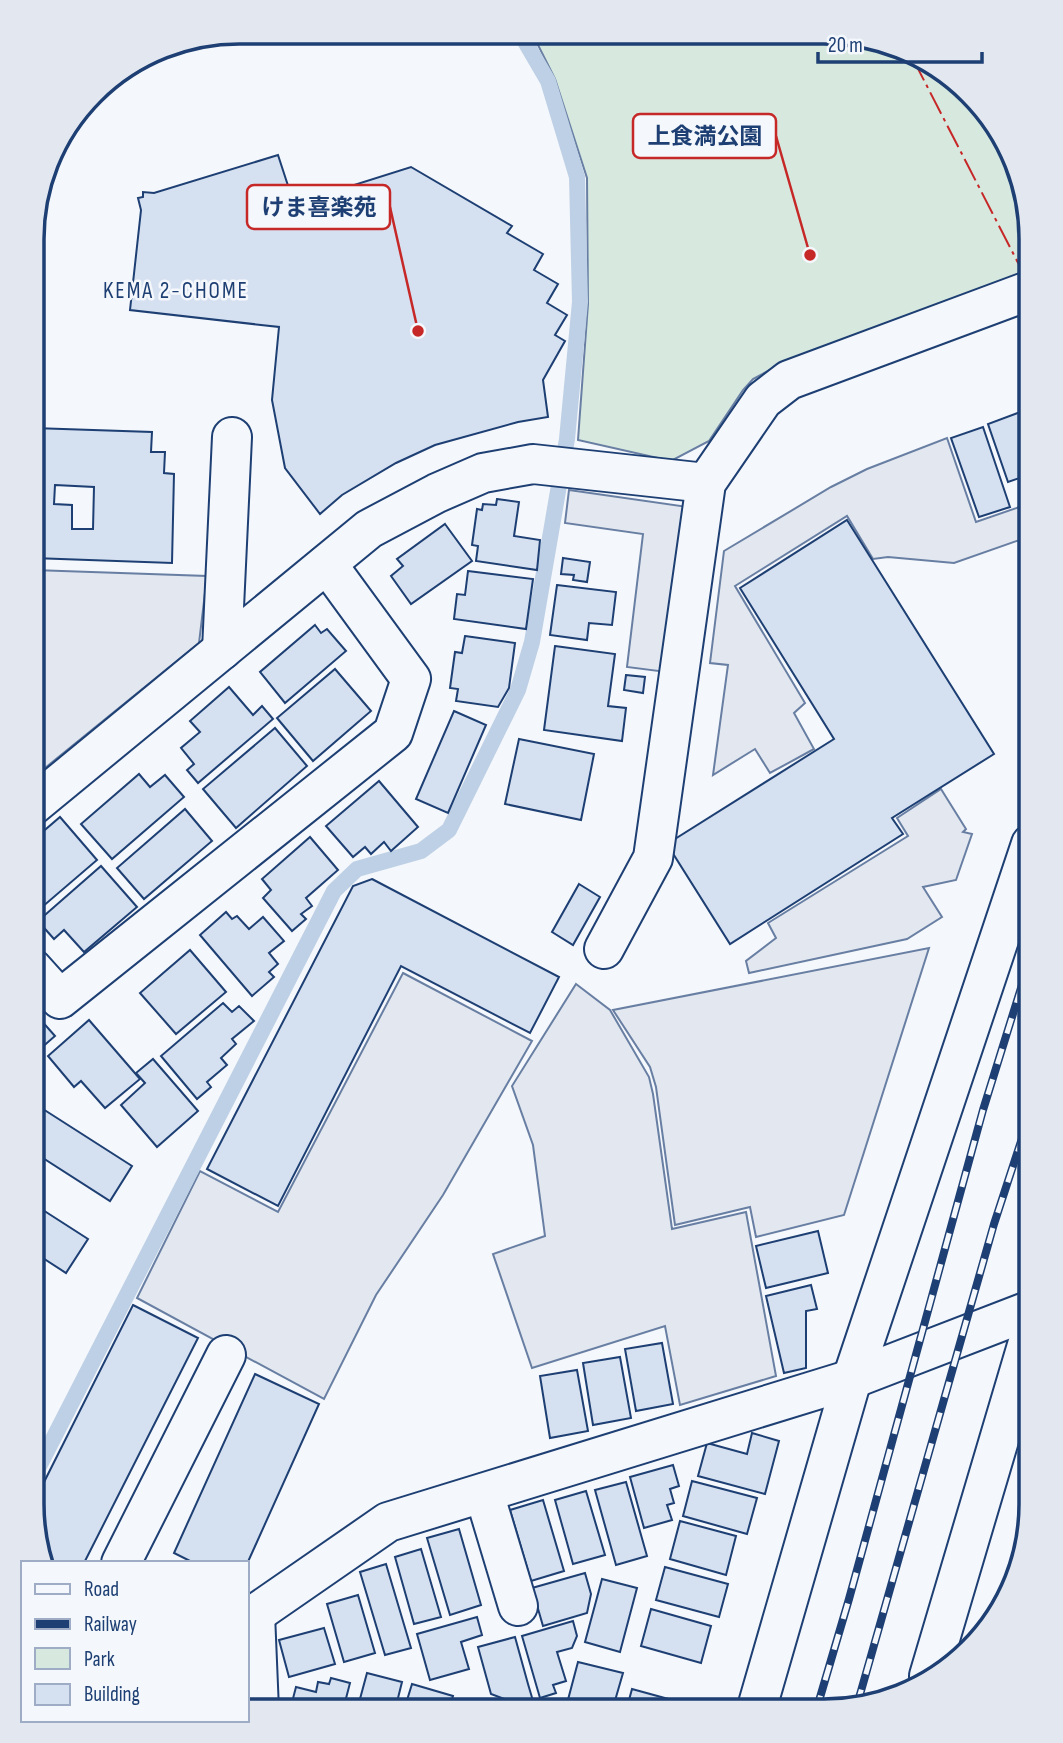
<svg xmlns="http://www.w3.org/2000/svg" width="1063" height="1743" font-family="'Sofia Sans Condensed','Noto Sans JP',sans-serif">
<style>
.green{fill:#d7e8df;stroke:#687fa3;stroke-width:2}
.parking{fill:#e3e8f0;stroke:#687fa3;stroke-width:2}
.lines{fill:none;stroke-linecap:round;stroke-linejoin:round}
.stream{stroke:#bed0e5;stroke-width:16}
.building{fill:#d5e0f0;stroke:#1d3f73;stroke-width:2;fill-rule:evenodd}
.minor-casing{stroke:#1d3f73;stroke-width:42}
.minor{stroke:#f4f7fb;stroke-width:38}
.rail-casing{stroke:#1d3f73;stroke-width:8}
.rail{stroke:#f4f7fb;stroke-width:5;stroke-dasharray:16;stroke-linecap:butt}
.fence{stroke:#1d3f73;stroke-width:2;stroke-dasharray:9 3.5;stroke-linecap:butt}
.power{stroke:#c62828;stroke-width:2;stroke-dasharray:24 5 3.5 5;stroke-linecap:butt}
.labels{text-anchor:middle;stroke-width:5;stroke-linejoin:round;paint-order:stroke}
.neighbourhood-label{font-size:23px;letter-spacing:2px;fill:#1d3f73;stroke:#f4f7fb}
.rim{fill:none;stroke:#1d3f73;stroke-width:3.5}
.leader{fill:none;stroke:#c62828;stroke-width:2.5}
.callout-dot{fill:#c62828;stroke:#f4f7fb;stroke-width:2.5}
.callout{fill:#f4f7fb;stroke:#c62828;stroke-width:2.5}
.callout-label{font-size:23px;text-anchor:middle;font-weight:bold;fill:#1d3f73}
</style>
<rect width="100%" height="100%" fill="#f4f7fb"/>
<polygon class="green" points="532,33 864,35 961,83 1016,160 1031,239 1031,271 783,363 753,379 743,390 709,441 671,461 578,440 588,304 587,178 555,79"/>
<g class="parking">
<polygon points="947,438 976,522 1031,503 1031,536 954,563 888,557 873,559 847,516 735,586 805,703 794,713 814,749 770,773 755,749 713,775 728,665 710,663 724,551 831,487 867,469"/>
<polygon points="569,490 688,507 666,672 627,667 643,534 565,523"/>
<polygon points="33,570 207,576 199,643 45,768 32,767"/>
<polygon points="941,789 966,829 963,832 972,834 956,880 923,887 942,917 907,939 749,973 746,961 776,938 768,923 908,836 897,818"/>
<polygon points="929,948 844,1215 756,1237 750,1207 675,1225 656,1087 650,1067 613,1010"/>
<polygon points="403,973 532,1041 443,1195 376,1295 324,1399 137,1298 200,1171 278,1212"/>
<polygon points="576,984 610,1010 649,1077 653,1094 672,1229 746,1212 776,1376 680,1405 665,1326 532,1368 493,1254 545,1236 533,1145 512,1086"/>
</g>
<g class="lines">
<polyline class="stream" points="32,1480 334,891 357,869 421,851 449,830 518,690 532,642 567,439 580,302 577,177 548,81 520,33"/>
</g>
<g class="building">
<polygon points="278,155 294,204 411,167 512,226 507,233 543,254 534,270 558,284 547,303 567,315 555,335 565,341 543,380 548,417 518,422 435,445 396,463 342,495 320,514 285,468 272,400 279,327 130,310 141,210 138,198 143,197 143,192 154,193"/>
<polygon points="1023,411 1031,436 1031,474 1008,482 988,424"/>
<polygon points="983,427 1010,507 979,517 951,438"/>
<path d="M33,428l119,4 -1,20h14l-1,21 10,1 -2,89 -139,-5zM55,485l39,2 -1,42h-21v-24l-18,-1z"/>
<polygon points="497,499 519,502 514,536 540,540 537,570 476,561 478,546 472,545 477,509 482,510 483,504 496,505"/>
<polygon points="847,520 994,754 892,818 903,834 730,944 667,844 834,739 740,588"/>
<polygon points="445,524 472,561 411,604 391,576 403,566 397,559"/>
<polygon points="563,558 590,562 587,582 573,580 574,575 561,574"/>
<polygon points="468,571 533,579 526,629 454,619 457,594 465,595"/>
<polygon points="557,585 616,592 612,625 589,623 587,640 550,635"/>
<polygon points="315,625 321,633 327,629 346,651 285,703 260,672"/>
<polygon points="465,636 515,643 509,688 498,707 456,701 458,689 450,688 455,652 462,653"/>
<polygon points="555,646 615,654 608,706 626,708 622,741 544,730"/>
<polygon points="335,669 371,711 313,761 277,718"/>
<polygon points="626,675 645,677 643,693 624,690"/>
<polygon points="229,687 253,715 262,706 273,719 198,783 187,770 194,764 181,748 200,732 190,721"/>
<polygon points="454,711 486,725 448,813 416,799"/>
<polygon points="275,728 307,766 236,828 203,789"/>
<polygon points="519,739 594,754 581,820 505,804"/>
<polygon points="139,774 150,787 165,775 184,797 112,859 81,824"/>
<polygon points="379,781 418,827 391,851 384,842 371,854 365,847 353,857 326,826"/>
<polygon points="185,809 212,841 144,899 117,868"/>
<polygon points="60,817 97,860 34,914 32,841"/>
<polygon points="310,837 338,870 306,898 312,906 301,914 306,919 292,931 263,898 271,890 262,879"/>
<polygon points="101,866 137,907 84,952 64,930 54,939 38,921"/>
<polygon points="372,879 559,977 530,1033 401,966 278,1206 207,1169 353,886"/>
<polygon points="579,884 600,897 573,945 552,932"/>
<polygon points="226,912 232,919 237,916 249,929 263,917 284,941 269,953 278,964 269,972 274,977 252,996 200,935"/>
<polygon points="190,950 226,992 176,1034 140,993"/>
<polygon points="223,1003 232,1012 239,1006 254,1021 232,1039 236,1044 221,1058 227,1065 207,1082 211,1087 197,1099 161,1056"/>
<polygon points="32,1010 55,1036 32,1056"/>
<polygon points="89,1020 140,1079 105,1108 81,1081 74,1087 48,1056"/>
<polygon points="153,1059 198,1111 157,1147 121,1105 145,1083 136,1073"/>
<polygon points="32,1102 132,1166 110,1201 32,1151"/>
<polygon points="32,1203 88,1239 66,1273 32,1251"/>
<polygon points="818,1231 828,1273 766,1288 756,1246"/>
<polygon points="811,1285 817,1309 806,1311 806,1368 784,1373 766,1296"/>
<polygon points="133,1305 198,1338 84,1563 43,1563 32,1506"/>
<polygon points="662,1343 673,1404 636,1411 625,1349"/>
<polygon points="620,1357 631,1418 593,1425 583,1363"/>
<polygon points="577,1370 588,1431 550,1438 540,1376"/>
<polygon points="255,1374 319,1404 247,1564 194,1563 174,1553"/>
<polygon points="752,1433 779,1441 765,1494 698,1476 707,1443 747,1454"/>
<polygon points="673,1465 679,1486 670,1489 674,1503 667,1505 672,1520 644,1528 630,1477"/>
<polygon points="692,1481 757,1498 747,1534 683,1516"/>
<polygon points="626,1482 647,1556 616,1565 595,1490"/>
<polygon points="586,1491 605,1555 573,1564 555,1500"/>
<polygon points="543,1500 564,1571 531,1581 510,1510"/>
<polygon points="680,1521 736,1536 726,1575 670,1559"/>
<polygon points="459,1529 481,1605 450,1615 427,1538"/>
<polygon points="421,1549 441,1617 414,1624 395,1557"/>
<polygon points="386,1564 411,1648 385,1655 360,1572"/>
<polygon points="665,1567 728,1584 719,1617 656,1600"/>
<polygon points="585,1573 591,1594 587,1613 543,1626 532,1588"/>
<polygon points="602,1579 637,1588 620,1652 585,1642"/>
<polygon points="358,1595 375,1653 344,1662 327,1604"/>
<polygon points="651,1609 711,1626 701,1663 641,1646"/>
<polygon points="477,1617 482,1635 461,1642 469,1669 430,1680 417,1634"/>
<polygon points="573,1621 577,1636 572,1648 557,1652 566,1681 553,1685 556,1693 540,1698 522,1636"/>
<polygon points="324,1628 335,1664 289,1677 279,1640"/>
<polygon points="515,1637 528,1684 536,1711 491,1694 478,1647"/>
<polygon points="578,1662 623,1673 612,1711 565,1711"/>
<polygon points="367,1673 402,1682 395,1710 357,1710"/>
<polygon points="331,1678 350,1683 343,1710 290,1710 296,1687 316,1692 318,1682 329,1684"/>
<polygon points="412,1684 453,1696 449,1710 404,1710"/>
<polygon points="632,1689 683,1703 681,1711 626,1711"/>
<polygon points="459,1702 489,1710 457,1710"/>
</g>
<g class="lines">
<defs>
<g id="minor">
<polyline points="222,650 232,437"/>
<polyline points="32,806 369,529 437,493 483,473 533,464 706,483"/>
<polyline points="604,949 653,858 706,483 763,400 789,380 1031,290"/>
<polyline points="32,968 60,999 393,733 411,679 327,564"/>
<polyline points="484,1493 518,1606"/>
<polyline points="121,1563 226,1355"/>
<polyline points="255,1614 259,1710"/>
<polyline points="247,1616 255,1614 388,1522 852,1379 1031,1310"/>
<polyline points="929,1676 1031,1332"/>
<polyline points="756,1711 852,1379 1031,844"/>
</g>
</defs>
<use href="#minor" class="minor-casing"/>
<use href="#minor" class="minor"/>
<defs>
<g id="rail">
<polyline points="857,1705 994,1224 1031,1111"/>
<polyline points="816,1711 849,1599 983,1110 1031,956"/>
</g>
</defs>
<use href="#rail" class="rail-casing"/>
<use href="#rail" class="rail"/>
<polyline class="fence" points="1031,330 1029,321 1031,321"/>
<polyline class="power" points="913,59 1031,288"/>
</g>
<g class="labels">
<g class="neighbourhood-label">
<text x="176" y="298">KEMA 2-CHOME</text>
</g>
</g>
<path d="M0 0H1063V1743H0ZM239 44H824A195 195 0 0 1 1019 239V1504A195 195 0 0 1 824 1699H239A195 195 0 0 1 44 1504V239A195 195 0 0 1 239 44Z" fill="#e3e8f0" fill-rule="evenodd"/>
<path class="rim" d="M239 44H824A195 195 0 0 1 1019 239V1504A195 195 0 0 1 824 1699H239A195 195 0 0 1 44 1504V239A195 195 0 0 1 239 44Z"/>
<path class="leader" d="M810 255L776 136M418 331L390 207"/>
<g class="callout-dot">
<circle cx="810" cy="255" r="7"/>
<circle cx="418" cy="331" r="7"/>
</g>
<g class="callout">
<rect x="633" y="114" width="143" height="44" rx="7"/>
<rect x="247" y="185" width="143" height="44" rx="7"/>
</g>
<g class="callout-label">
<text x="705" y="144">上食満公園</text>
<text x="319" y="215">けま喜楽苑</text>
</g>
<rect x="21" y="1561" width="228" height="161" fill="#f4f7fb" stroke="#9eadc5" stroke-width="2"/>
<rect x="35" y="1584" width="35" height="10" fill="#f4f7fb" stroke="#9eadc5" stroke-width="2"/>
<text x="84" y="1596" font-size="21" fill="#1d3f73">Road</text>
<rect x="35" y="1619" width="35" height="10" fill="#1d3f73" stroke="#9eadc5" stroke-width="2"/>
<text x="84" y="1631" font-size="21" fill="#1d3f73">Railway</text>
<rect x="35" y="1648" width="35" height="21" fill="#d7e8df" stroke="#9eadc5" stroke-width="2"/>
<text x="84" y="1666" font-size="21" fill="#1d3f73">Park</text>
<rect x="35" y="1684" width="35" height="21" fill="#d5e0f0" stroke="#9eadc5" stroke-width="2"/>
<text x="84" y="1701" font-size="21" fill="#1d3f73">Building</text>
<path d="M818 52v10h164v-10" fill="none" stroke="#1d3f73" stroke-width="3.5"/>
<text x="828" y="52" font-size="21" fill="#1d3f73" stroke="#f4f7fb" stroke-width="5" paint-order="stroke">20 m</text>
</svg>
